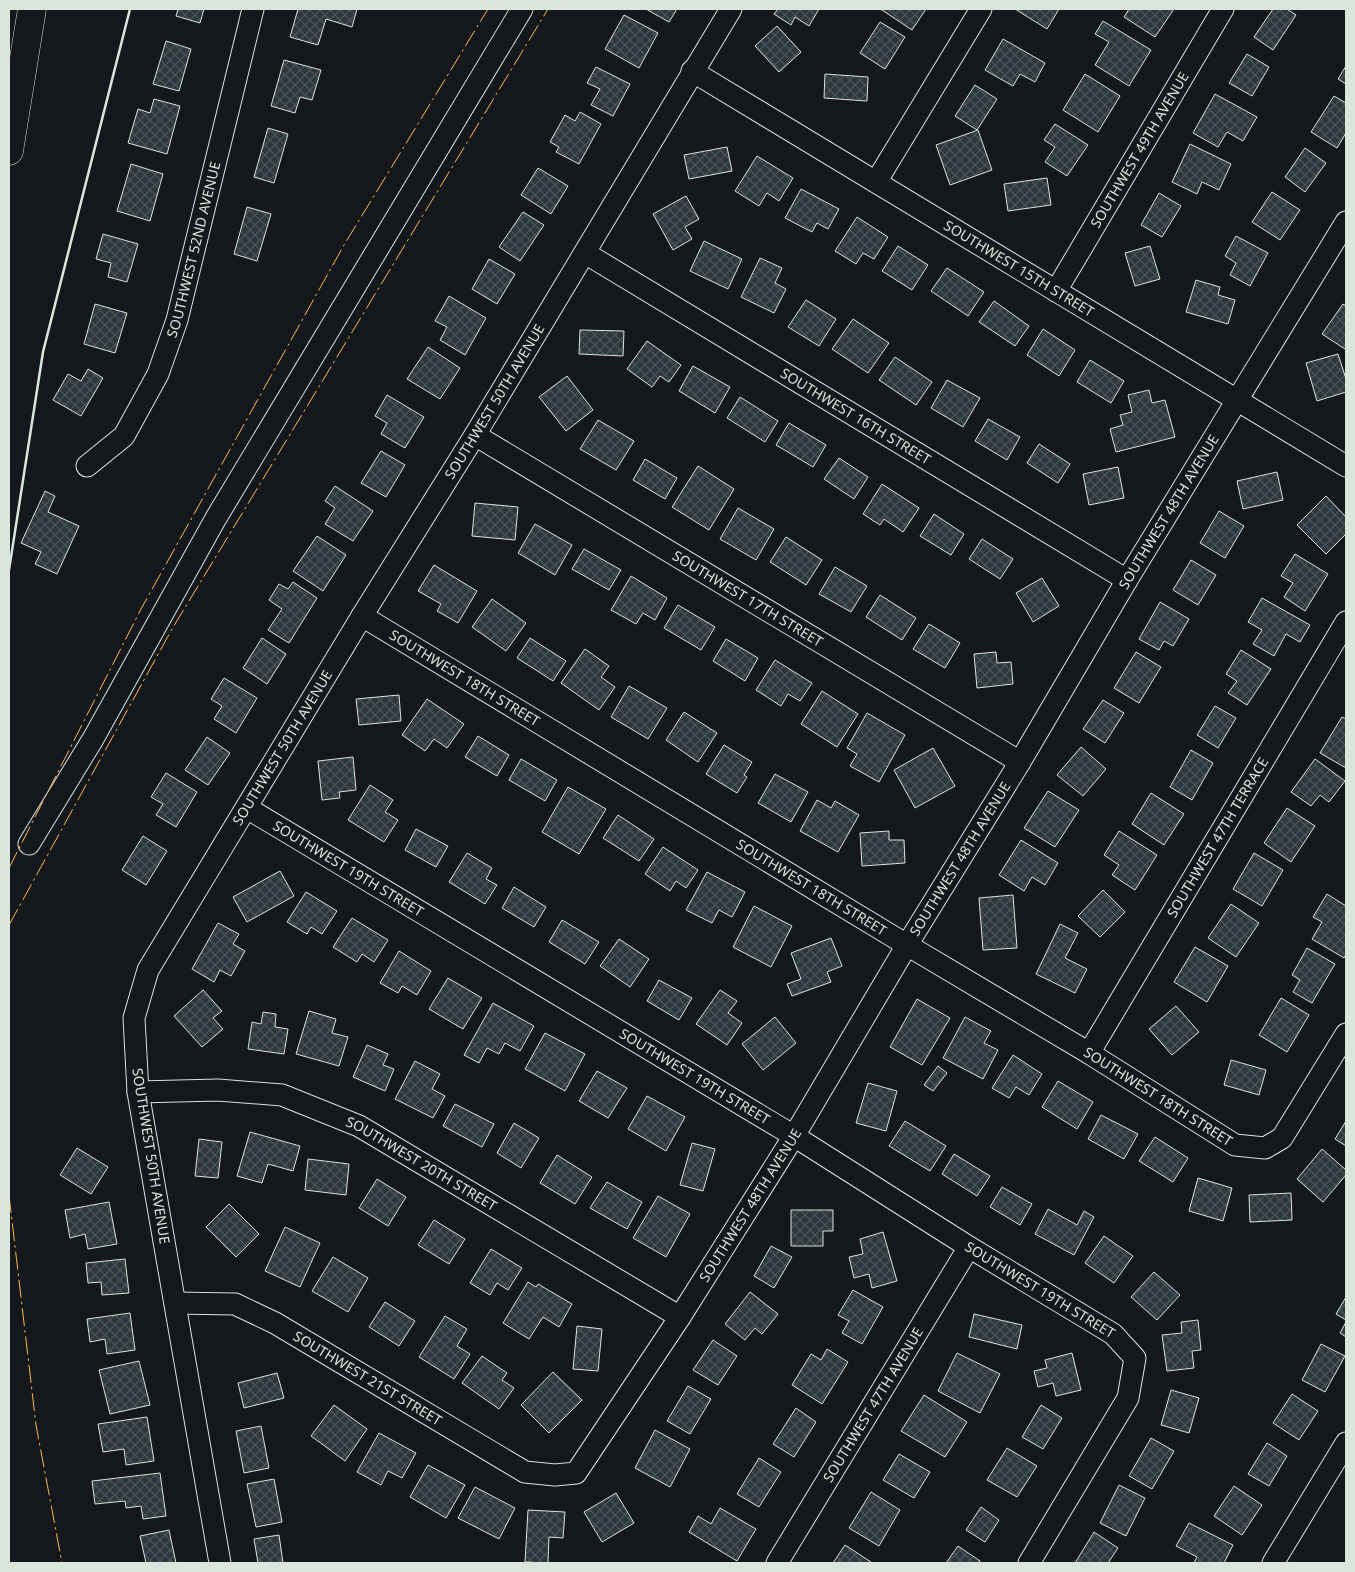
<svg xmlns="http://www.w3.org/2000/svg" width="1355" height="1572" font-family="'Noto Sans',sans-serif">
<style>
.building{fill:url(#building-cross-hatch);stroke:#d8e6dc}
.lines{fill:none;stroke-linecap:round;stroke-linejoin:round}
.minor-casing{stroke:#d8e6dc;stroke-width:23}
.highway-casing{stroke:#d8e6dc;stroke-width:29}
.minor{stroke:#14181c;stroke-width:21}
.highway{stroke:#14181c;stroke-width:28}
.wall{stroke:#d8e6dc;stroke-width:2.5}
.power{stroke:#ffb74d;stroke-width:1;stroke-dasharray:18 4 2.5 4;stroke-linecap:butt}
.labels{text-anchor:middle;stroke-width:4;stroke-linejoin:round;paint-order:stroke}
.street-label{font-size:14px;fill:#d8e6dc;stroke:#14181c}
</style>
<defs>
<pattern id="building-cross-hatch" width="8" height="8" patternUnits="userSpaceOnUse" patternTransform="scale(1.25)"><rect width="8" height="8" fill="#2c363c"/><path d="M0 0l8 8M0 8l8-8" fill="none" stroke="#4a5358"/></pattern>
</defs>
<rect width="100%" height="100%" fill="#14181c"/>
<g class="building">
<polygon points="178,9 204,9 200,23 176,16"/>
<polygon points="298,9 357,9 352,27 326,19 318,45 290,37"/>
<polygon points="646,9 677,9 669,22"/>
<polygon points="778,9 819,9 809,26 795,17 791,25 774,14"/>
<polygon points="883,9 926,9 912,30 882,10"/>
<polygon points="1015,9 1059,9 1047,29"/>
<polygon points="1129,9 1174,9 1155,37 1124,17"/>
<polygon points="1273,9 1287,9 1296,15 1273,50 1254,37"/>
<polygon points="624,15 658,33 639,68 605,49"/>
<polygon points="1103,21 1151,50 1129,86 1095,65 1109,42 1095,34"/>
<polygon points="880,22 905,37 885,69 860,53"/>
<polygon points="777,26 801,52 779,72 755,46"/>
<polygon points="1003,39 1045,63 1035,82 1020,74 1013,86 985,70"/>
<polygon points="166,41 191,49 179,91 153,84"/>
<polygon points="1247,54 1269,67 1252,96 1229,83"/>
<polygon points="284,60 321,70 312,100 300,97 295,113 271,106"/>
<polygon points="1346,66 1346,84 1338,79"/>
<polygon points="596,67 630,84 613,116 591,105 600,89 587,83"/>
<polygon points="825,74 868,77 867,101 824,98"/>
<polygon points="1085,74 1120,96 1098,132 1063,110"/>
<polygon points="975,85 997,99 977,130 955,116"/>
<polygon points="1215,94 1257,117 1243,141 1227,132 1218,147 1193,133"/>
<polygon points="1334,96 1346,103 1346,133 1337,148 1311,132"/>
<polygon points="154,99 180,106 167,154 128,143 138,109 150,113"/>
<polygon points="580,112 601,124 579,164 556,152 559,147 550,142 565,115 575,121"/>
<polygon points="1055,124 1088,145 1067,176 1045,162 1055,147 1044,140"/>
<polygon points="268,128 288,134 274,183 254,177"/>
<polygon points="978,130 992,170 950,185 936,145"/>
<polygon points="1190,144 1231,164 1219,190 1202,182 1197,194 1172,182"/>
<polygon points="727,147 732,171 689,179 684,155"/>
<polygon points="1305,148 1326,163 1305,192 1285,177"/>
<polygon points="757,156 793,178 779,201 767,193 759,206 735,191"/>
<polygon points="131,164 163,174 150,221 117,211"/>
<polygon points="538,168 568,186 551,214 521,195"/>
<polygon points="1047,178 1051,205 1008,211 1004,184"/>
<polygon points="801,189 839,209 828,229 817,223 812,232 785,218"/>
<polygon points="1272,192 1300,210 1280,240 1252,222"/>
<polygon points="1159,193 1181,206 1162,237 1141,225"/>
<polygon points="686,196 699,219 685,227 692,239 673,250 653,214"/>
<polygon points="247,207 271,214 257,261 234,254"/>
<polygon points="523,212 544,225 520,261 499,247"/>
<polygon points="857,217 888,237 874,259 863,253 856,264 835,251"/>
<polygon points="103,234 138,244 127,282 108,277 111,263 96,259"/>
<polygon points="1236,236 1268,253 1250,286 1230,275 1236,263 1225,256"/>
<polygon points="704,241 742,259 728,289 690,271"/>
<polygon points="898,246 928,265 912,290 882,271"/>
<polygon points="1150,246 1160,279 1135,286 1125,253"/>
<polygon points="760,258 782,268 775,283 786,289 774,313 741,297"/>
<polygon points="489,259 515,274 497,304 472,289"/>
<polygon points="947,268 984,292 968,316 931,291"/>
<polygon points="1196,280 1220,287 1218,295 1235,300 1228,324 1186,312"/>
<polygon points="449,296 486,318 465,355 440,340 447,327 435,321"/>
<polygon points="806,300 836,319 819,346 788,327"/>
<polygon points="994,301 1029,326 1015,346 979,322"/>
<polygon points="95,304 127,313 115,353 84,344"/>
<polygon points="1343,304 1346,306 1346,347 1345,349 1322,334"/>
<polygon points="853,319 889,343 868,373 832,349"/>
<polygon points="1043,329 1075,350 1059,376 1027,355"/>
<polygon points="580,330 624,331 623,356 579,354"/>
<polygon points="647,341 681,365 669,382 660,376 652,387 627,369"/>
<polygon points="428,347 460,368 440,399 407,379"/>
<polygon points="1338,354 1346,379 1346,392 1317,401 1306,363"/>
<polygon points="895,357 932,382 916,405 879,380"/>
<polygon points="1090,360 1124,381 1111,403 1077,382"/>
<polygon points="693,366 730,387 715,413 679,391"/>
<polygon points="88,369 103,378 81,416 53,400 68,374 81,381"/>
<polygon points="567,376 593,410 566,431 539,397"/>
<polygon points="947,380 980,398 963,427 931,408"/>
<polygon points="1149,390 1152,403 1165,400 1175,437 1116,452 1110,429 1123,425 1120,415 1132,412 1128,395"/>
<polygon points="387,395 424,417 405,448 381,434 387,423 375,416"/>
<polygon points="740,397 778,421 765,442 727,418"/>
<polygon points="988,419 1020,437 1007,460 975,441"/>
<polygon points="598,420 634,441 616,470 580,449"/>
<polygon points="789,423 826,445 813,467 776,445"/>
<polygon points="1039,444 1070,464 1058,483 1027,463"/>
<polygon points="381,451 405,465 386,497 361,483"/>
<polygon points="839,458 868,477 854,499 824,479"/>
<polygon points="645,459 677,478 665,499 633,480"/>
<polygon points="698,466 734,489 709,530 672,507"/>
<polygon points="1118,467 1124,498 1089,505 1083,474"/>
<polygon points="1277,472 1283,500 1243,509 1237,481"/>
<polygon points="882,484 919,508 903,532 884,519 880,525 863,514"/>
<polygon points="335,486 373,511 353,541 325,524 335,508 325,501"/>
<polygon points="45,491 55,496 48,512 79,526 57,574 35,564 41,552 21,543"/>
<polygon points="1326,496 1346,517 1346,534 1326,554 1297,525"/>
<polygon points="475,503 518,507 515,540 472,536"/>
<polygon points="738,508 774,529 756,560 720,539"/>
<polygon points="1219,511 1244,526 1225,558 1200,543"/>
<polygon points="934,514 964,534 951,555 920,536"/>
<polygon points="535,524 572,545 555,575 518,553"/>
<polygon points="317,536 346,555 323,591 293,571"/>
<polygon points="786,537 822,560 806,585 770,562"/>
<polygon points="982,539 1013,559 1000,579 969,559"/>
<polygon points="584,549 621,570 609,590 572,569"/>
<polygon points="1295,554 1328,574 1305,611 1284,597 1293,583 1281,576"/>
<polygon points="1191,560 1216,575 1198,605 1173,590"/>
<polygon points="434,565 477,591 458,623 437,611 441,604 418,591"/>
<polygon points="835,567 867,586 851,612 819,594"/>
<polygon points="631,576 667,598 655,620 643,613 636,624 611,610"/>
<polygon points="1042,578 1059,606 1033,622 1016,593"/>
<polygon points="293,582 317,598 289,643 268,630 282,609 269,600 279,584 288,589"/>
<polygon points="880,595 916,618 902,640 866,617"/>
<polygon points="1262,598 1310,625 1300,642 1286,634 1274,656 1253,644 1262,630 1248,622"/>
<polygon points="492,599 526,623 506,651 472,627"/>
<polygon points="1160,602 1189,619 1173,646 1164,641 1159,650 1139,639"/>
<polygon points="678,605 715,627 701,650 664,628"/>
<polygon points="929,624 960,643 945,668 913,649"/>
<polygon points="262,638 286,654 267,684 243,668"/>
<polygon points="530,638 566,661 553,681 517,658"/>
<polygon points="726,639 758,658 745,681 713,661"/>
<polygon points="585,649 609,666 601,677 615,687 599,710 561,683"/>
<polygon points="1241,650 1271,669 1247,705 1228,693 1237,681 1226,674"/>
<polygon points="996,652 997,663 1011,662 1013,684 977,688 974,654"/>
<polygon points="1136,652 1161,667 1139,703 1114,688"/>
<polygon points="775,660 812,683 800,701 788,694 781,706 756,690"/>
<polygon points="224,678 257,698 236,733 214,719 222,706 211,699"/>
<polygon points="629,686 667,708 648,739 611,717"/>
<polygon points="822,691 858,714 837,747 801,724"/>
<polygon points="399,695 401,721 359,725 356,699"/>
<polygon points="427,699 464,724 447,748 434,739 425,751 402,735"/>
<polygon points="1103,700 1124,713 1105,743 1083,729"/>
<polygon points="1215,706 1236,718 1218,748 1197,735"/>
<polygon points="684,712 717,733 698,762 666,740"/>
<polygon points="867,713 905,735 879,782 850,766 857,754 847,748"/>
<polygon points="1342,717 1346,719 1346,768 1320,753"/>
<polygon points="478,736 509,755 497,776 465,757"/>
<polygon points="207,737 230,753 208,785 185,770"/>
<polygon points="724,745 752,762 744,775 747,777 737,793 706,774"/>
<polygon points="1081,747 1106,769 1083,796 1057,775"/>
<polygon points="933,748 955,786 915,808 894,770"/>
<polygon points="1191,750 1213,763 1192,800 1170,787"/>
<polygon points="353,757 356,790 339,792 340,798 322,800 318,761"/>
<polygon points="521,759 557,780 545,801 509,780"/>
<polygon points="1315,759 1345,781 1329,802 1320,795 1311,806 1291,792"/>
<polygon points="166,773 197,792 176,827 156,815 163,804 151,797"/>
<polygon points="775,774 808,792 791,822 758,803"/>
<polygon points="370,785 393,800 385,812 398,820 384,842 348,820"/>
<polygon points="568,787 606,809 579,854 542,832"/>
<polygon points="1048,791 1079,810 1055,847 1024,828"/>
<polygon points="1151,793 1184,814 1164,845 1132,824"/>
<polygon points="817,800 831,808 835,801 859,815 838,852 800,831"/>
<polygon points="1287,808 1315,826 1291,862 1264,843"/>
<polygon points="618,815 654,839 639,861 603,838"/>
<polygon points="416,829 448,846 436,867 405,850"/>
<polygon points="889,831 889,840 904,840 905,863 862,866 860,833"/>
<polygon points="1119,831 1157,855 1135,890 1112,875 1119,865 1104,855"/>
<polygon points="143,836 167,851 146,885 122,870"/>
<polygon points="1021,840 1058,863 1045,885 1032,877 1024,891 999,875"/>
<polygon points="663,847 698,870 686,888 676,881 670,891 645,874"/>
<polygon points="467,853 492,868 486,879 497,885 485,904 449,882"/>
<polygon points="1254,853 1283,870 1262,906 1233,889"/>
<polygon points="280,871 294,896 247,922 233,897"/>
<polygon points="707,872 745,892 732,917 719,910 712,923 686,910"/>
<polygon points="514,887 546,907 534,927 502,908"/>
<polygon points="1103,890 1125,912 1100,937 1078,916"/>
<polygon points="306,892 337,911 322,934 311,927 307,934 287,922"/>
<polygon points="1327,894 1346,906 1346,955 1344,958 1312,939 1322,922 1313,917"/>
<polygon points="1013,895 1017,948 983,950 979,898"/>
<polygon points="1231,904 1259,923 1236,957 1208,938"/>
<polygon points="754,906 792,926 771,967 733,947"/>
<polygon points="352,918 388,940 374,962 362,954 357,962 333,947"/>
<polygon points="562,920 599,942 585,964 549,942"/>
<polygon points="218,923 239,934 233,944 245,951 231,976 220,970 214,982 192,969"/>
<polygon points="1060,924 1078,933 1065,958 1087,969 1075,993 1036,974"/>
<polygon points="831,938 842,966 827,972 831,982 792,996 787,984 801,979 791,953"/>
<polygon points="619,939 649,959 630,987 600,966"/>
<polygon points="1195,947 1228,966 1207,1002 1174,982"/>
<polygon points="1307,948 1335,964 1312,1003 1293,992 1300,980 1292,975"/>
<polygon points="399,951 431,971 417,995 402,986 398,993 380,983"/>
<polygon points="448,978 482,998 463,1029 429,1009"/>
<polygon points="659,980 692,998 679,1020 647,1001"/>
<polygon points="203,990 222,1011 213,1018 223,1029 202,1047 174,1016"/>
<polygon points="720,990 737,1001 728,1013 742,1023 727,1045 696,1024"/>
<polygon points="1281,998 1309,1015 1287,1052 1259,1035"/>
<polygon points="917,999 950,1018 922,1065 890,1047"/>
<polygon points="493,1003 534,1026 520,1051 505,1043 499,1054 487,1048 479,1063 464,1055"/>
<polygon points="1176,1006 1199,1032 1172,1055 1149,1029"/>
<polygon points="309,1011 336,1019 332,1033 348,1037 339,1066 296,1054"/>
<polygon points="263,1012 276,1014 275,1027 288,1029 284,1054 248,1049 252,1022 261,1024"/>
<polygon points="775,1017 796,1043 763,1070 742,1044"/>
<polygon points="965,1017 991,1031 984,1043 998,1050 983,1079 943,1058"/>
<polygon points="545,1033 585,1054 565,1091 525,1069"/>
<polygon points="367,1045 388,1054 383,1065 394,1069 385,1091 353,1077"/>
<polygon points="1013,1055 1042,1074 1029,1095 1016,1087 1009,1098 992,1088"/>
<polygon points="1231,1060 1266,1070 1259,1095 1224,1085"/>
<polygon points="415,1061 440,1074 432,1089 445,1096 433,1118 395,1099"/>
<polygon points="938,1066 947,1073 933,1091 924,1085"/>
<polygon points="597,1071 627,1088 608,1118 579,1101"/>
<polygon points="1058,1081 1093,1102 1077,1129 1042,1107"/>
<polygon points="868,1083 897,1091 886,1131 856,1123"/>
<polygon points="647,1096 685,1117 666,1151 628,1129"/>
<polygon points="455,1104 494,1124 482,1147 443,1126"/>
<polygon points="1101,1115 1138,1134 1124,1159 1088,1139"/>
<polygon points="905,1121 946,1146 930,1171 889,1146"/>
<polygon points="1346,1121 1346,1146 1335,1139"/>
<polygon points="514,1123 539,1138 521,1168 497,1153"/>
<polygon points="250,1132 300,1146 293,1171 268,1164 262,1183 237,1176"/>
<polygon points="1155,1137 1188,1158 1173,1182 1139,1161"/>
<polygon points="199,1139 222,1142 218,1178 195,1176"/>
<polygon points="692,1143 715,1149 703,1191 680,1185"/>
<polygon points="77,1148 108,1167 91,1194 60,1175"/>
<polygon points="1322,1149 1346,1170 1346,1175 1323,1202 1297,1179"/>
<polygon points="954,1154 990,1176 977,1196 942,1174"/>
<polygon points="557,1155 592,1177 575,1204 540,1183"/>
<polygon points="308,1159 349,1164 346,1195 305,1190"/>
<polygon points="1198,1178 1232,1188 1223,1221 1189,1211"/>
<polygon points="377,1179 406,1197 388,1226 359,1208"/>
<polygon points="607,1182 642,1202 627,1229 590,1208"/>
<polygon points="1002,1187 1032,1204 1020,1225 990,1207"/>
<polygon points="1291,1193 1292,1220 1250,1222 1249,1195"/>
<polygon points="658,1196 690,1214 666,1257 633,1238"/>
<polygon points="109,1202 117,1244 88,1249 85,1234 70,1238 65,1210"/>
<polygon points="229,1204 259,1234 236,1257 206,1227"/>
<polygon points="1048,1209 1077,1225 1084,1211 1094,1217 1074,1255 1035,1234"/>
<polygon points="791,1210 833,1210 833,1231 823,1231 823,1246 791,1246"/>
<polygon points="434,1220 465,1239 449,1264 418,1245"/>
<polygon points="285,1227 320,1243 300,1287 265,1271"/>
<polygon points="883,1232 897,1281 872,1288 869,1274 854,1278 849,1257 863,1254 860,1239"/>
<polygon points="1104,1236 1133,1256 1114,1283 1085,1263"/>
<polygon points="771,1246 792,1257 774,1288 754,1276"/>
<polygon points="491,1249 522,1268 508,1290 497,1283 490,1295 470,1283"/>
<polygon points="333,1257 368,1278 348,1312 312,1291"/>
<polygon points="125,1259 129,1293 102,1295 101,1282 88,1283 86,1263"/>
<polygon points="1154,1272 1180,1295 1157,1320 1131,1297"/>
<polygon points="528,1282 536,1287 538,1284 572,1304 559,1327 543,1317 529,1339 503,1323"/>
<polygon points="853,1290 883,1307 862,1344 842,1333 849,1321 838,1315"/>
<polygon points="750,1292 778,1314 762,1334 755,1328 745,1340 725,1324"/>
<polygon points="1346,1297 1346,1320 1336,1314"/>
<polygon points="385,1302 415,1321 399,1346 369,1327"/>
<polygon points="130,1313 135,1350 107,1354 105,1339 90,1342 87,1319"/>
<polygon points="974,1314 1022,1325 1017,1349 969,1337"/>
<polygon points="445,1316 467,1329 457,1346 470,1354 454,1379 419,1357"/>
<polygon points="1198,1320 1201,1350 1192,1351 1194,1368 1167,1371 1162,1335 1182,1333 1181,1322"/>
<polygon points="1346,1322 1346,1337 1340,1333"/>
<polygon points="577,1326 602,1329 598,1371 573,1369"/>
<polygon points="713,1340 737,1356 718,1385 693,1370"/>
<polygon points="1321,1344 1345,1356 1325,1392 1302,1380"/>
<polygon points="827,1349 848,1362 822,1404 792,1385 811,1354 821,1360"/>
<polygon points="957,1353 1000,1374 980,1413 938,1391"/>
<polygon points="1072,1353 1081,1390 1056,1396 1053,1383 1038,1387 1034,1371 1047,1368 1045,1360"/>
<polygon points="482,1356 507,1373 502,1380 514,1388 499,1409 462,1383"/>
<polygon points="139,1361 150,1405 110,1414 99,1370"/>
<polygon points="553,1372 582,1400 549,1433 521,1405"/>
<polygon points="277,1373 284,1398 244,1408 238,1383"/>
<polygon points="688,1386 711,1399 690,1434 667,1421"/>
<polygon points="1171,1390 1199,1398 1189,1433 1161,1425"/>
<polygon points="1292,1394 1318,1411 1299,1440 1273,1423"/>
<polygon points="924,1395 967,1422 945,1457 901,1431"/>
<polygon points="334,1405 367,1429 345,1461 311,1436"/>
<polygon points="1041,1405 1062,1418 1043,1449 1022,1437"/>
<polygon points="796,1408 816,1422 794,1457 773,1444"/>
<polygon points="147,1417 154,1461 126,1465 124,1449 103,1452 98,1424"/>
<polygon points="261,1426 269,1468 244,1473 236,1431"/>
<polygon points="655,1430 690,1449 670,1487 635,1468"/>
<polygon points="379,1433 416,1453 402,1478 388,1471 381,1485 357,1472"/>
<polygon points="1151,1438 1174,1451 1152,1489 1129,1476"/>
<polygon points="1267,1443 1287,1456 1269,1486 1248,1474"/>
<polygon points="1007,1448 1037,1466 1017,1497 987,1480"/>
<polygon points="899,1454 930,1472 914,1498 883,1480"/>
<polygon points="759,1458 781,1472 759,1507 737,1494"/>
<polygon points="428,1465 465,1485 446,1518 410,1497"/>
<polygon points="160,1473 166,1516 143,1519 141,1506 126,1508 125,1501 95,1504 92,1481"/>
<polygon points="274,1479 282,1522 256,1527 247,1484"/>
<polygon points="1119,1485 1145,1498 1126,1536 1100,1523"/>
<polygon points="1234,1486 1262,1505 1242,1535 1214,1516"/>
<polygon points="475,1487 515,1508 499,1539 458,1518"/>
<polygon points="871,1492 900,1510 879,1546 849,1528"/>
<polygon points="616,1493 634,1523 602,1542 584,1512"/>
<polygon points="981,1507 999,1520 985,1542 966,1530"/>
<polygon points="720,1508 756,1529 737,1561 689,1532 698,1516 711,1524"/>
<polygon points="528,1510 565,1512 563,1538 549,1537 548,1563 525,1562"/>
<polygon points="1189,1523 1233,1545 1224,1563 1194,1563 1197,1557 1176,1546"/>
<polygon points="169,1530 176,1563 146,1563 140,1536"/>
<polygon points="1094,1532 1118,1548 1108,1563 1075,1563"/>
<polygon points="279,1535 283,1563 258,1563 254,1539"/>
<polygon points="845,1545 871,1562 870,1563 833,1563"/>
<polygon points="958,1546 980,1561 979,1563 946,1563"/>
</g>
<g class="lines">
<defs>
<g id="minor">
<path id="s1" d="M692,71l654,395"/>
<polyline points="876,182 981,9"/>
<path id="s2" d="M585,253l542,327"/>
<path id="s3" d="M1056,291l167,-282"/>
<path id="s4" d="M475,435l545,327"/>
<path id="s5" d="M87,466l37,-30 34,-62 19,-54 76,-311"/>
<path id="s6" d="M362,616l545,329 182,108 146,92 30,3 17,-10 64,-104"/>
<path id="s7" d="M247,808l547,328 175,111 144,87 22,24 -7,40 -99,165"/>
<polyline points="29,844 93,739 216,518 522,9"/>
<path id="s8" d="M1089,1053l257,-431"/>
<path id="s9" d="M138,1092l80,-2 64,5 77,31 321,191"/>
<path id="s10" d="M175,1303l60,1 40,19 250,149 30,3 21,-2 104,-156 114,-181 113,-191 113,-183 107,-182 219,-358"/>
<path id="s11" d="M220,1563l-82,-471 -4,-74 14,-48 214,-354 113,-181 256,-426"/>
<path id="s12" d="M777,1563l192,-316"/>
<polyline points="1273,1563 1346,1443"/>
</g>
<polyline id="highway" points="9,151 32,9"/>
</defs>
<use href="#minor" class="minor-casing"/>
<use href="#highway" class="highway-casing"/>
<use href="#minor" class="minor"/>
<use href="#highway" class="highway"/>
<polyline class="wall" points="9,570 43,352 130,9"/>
<g class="power">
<polyline points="9,868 141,609 344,245 488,9"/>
<polyline points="9,925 172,629 548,9"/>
<polyline points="9,1195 36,1425 62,1563"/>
</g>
</g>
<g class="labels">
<g class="street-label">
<text dy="5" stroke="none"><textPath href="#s3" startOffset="164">SOUTHWEST 49TH AVENUE</textPath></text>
<text dy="5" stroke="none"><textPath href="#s5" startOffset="248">SOUTHWEST 52ND AVENUE</textPath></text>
<text dy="5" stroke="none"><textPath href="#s1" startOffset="382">SOUTHWEST 15TH STREET</textPath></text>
<text dy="5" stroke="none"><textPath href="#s11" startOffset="1268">SOUTHWEST 50TH AVENUE</textPath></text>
<text dy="5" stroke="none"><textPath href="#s2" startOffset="316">SOUTHWEST 16TH STREET</textPath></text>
<text dy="5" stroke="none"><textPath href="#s10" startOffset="1576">SOUTHWEST 48TH AVENUE</textPath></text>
<text dy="5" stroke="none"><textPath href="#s4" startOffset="318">SOUTHWEST 17TH STREET</textPath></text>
<text dy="5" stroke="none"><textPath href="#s6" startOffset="120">SOUTHWEST 18TH STREET</textPath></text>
<text dy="5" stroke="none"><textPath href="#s11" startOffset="862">SOUTHWEST 50TH AVENUE</textPath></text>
<text dy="5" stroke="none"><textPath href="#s8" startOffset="251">SOUTHWEST 47TH TERRACE</textPath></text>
<text dy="5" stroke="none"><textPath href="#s10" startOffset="1171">SOUTHWEST 48TH AVENUE</textPath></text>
<text dy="5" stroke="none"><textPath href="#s7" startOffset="118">SOUTHWEST 19TH STREET</textPath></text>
<text dy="5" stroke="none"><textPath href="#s6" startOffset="525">SOUTHWEST 18TH STREET</textPath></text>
<text dy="5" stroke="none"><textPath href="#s7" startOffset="522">SOUTHWEST 19TH STREET</textPath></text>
<text dy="5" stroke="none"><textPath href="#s6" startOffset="930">SOUTHWEST 18TH STREET</textPath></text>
<text transform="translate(151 1156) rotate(81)" y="5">SOUTHWEST 50TH AVENUE</text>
<text dy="5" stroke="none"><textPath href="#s9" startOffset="300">SOUTHWEST 20TH STREET</textPath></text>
<text dy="5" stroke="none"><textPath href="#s10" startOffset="766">SOUTHWEST 48TH AVENUE</textPath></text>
<text dy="5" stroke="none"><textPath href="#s7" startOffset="928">SOUTHWEST 19TH STREET</textPath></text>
<text dy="5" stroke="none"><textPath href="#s10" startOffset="212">SOUTHWEST 21ST STREET</textPath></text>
<text dy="5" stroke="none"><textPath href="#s12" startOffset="185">SOUTHWEST 47TH AVENUE</textPath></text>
</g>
</g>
<rect width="1355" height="1572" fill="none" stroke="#d8e6dc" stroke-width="20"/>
</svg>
